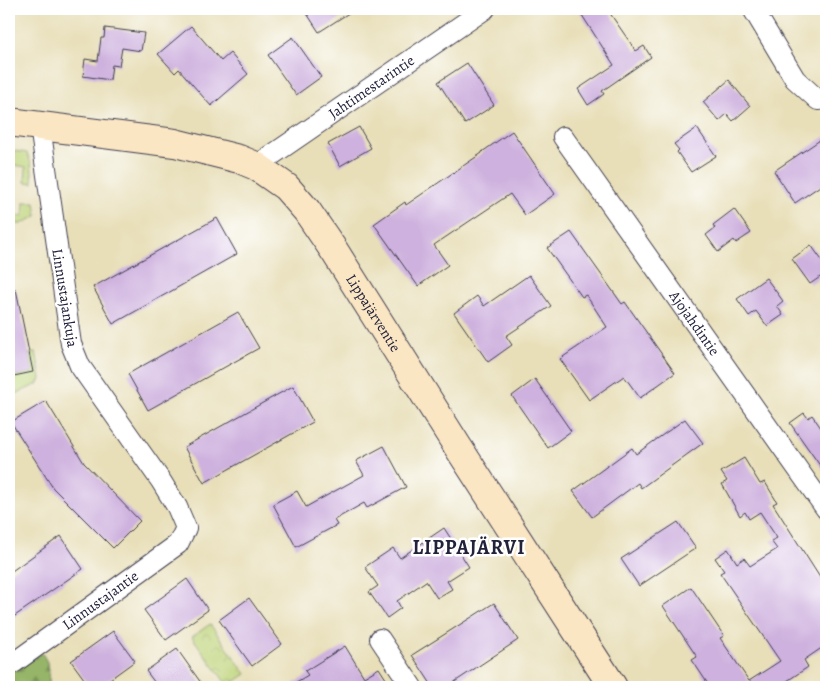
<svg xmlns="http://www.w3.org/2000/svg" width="835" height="696" font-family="Alegreya,serif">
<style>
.grass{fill:#bdd377;stroke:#707a59}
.forest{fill:url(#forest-firs);stroke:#5c6c52}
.park{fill:url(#park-crowns);stroke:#707a59}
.building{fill:#ceb1de}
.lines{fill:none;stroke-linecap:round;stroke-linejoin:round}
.minor-casing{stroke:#403e4e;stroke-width:22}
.secondary-casing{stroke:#403e4e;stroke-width:30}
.minor{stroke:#fff;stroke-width:20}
.secondary{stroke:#fbe6c4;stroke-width:28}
.labels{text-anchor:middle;stroke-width:5;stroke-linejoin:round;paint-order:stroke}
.street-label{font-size:15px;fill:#22223b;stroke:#fff}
.district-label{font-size:20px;font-weight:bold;letter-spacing:1px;fill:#22223b;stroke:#fff}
</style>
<defs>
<pattern id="forest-firs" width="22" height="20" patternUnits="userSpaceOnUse" patternTransform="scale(1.25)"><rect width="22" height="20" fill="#96b568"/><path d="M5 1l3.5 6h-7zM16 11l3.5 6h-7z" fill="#7a9357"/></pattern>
<pattern id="park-crowns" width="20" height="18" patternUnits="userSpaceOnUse" patternTransform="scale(1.25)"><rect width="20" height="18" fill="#bdd377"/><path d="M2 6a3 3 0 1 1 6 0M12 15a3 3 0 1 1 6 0" fill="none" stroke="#a2b568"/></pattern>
</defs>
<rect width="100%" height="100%" fill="#fff"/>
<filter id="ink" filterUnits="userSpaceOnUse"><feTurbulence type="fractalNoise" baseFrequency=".02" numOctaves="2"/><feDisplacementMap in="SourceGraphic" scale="10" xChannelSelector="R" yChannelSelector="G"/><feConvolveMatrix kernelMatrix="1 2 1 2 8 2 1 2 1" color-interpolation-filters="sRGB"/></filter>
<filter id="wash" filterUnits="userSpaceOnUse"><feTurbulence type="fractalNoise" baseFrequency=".0096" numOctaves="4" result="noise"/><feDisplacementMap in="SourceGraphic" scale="20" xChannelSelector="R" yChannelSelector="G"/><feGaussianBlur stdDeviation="1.12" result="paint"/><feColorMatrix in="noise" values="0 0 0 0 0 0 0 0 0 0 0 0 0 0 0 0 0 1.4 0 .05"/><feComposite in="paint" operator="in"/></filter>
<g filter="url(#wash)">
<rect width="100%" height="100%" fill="#e8dfb9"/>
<g class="grass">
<polygon points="9,150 27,153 31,163 33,183 25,182 26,167 9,164"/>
<polygon points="24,202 35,202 37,216 21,224 9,224 9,214 23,216"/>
<polygon points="36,352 41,379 38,384 9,397 9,377 33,372 29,354"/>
</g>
<polygon class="forest" points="42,653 47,662 50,687 9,687 9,672"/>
<polygon class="park" points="210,624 246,674 228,686 192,637"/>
<g id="blocks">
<g class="building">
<polygon points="304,9 355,9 319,32"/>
<polygon points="578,9 607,9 636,51 644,46 651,57 602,91 604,94 588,105 578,89 614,65"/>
<polygon points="191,26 221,61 230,53 248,74 211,106 179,69 175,73 158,54"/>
<polygon points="105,28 144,33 141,51 122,48 119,66 112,65 110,80 83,76 85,59 98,61 101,38 104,38"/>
<polygon points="293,37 321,77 296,95 268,55"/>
<polygon points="467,63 494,105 465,124 438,82"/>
<polygon points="729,80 750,106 733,121 727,114 719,121 703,102"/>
<polygon points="359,127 371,148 340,166 328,144"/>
<polygon points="697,128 716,156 691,172 677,152 679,150 674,144"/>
<polygon points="512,131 555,194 525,215 510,194 434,245 448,265 418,286 374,224 405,202 406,205 482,153 482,152"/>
<polygon points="826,136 826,182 795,203 774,171"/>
<polygon points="734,209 751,233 736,243 734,240 718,252 706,235 715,228 713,225"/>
<polygon points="217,218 237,254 113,324 93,287"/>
<polygon points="571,232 622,304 625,302 675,373 640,398 624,376 589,400 560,359 607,327 586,295 582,297 547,248"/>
<polygon points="811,245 826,266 826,273 810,284 792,259"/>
<polygon points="529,275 551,306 506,336 512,345 488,362 454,313 477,296 484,306"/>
<polygon points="766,278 783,301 777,306 783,315 767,326 756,311 749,316 737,299"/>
<polygon points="16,289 33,372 9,377 9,290"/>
<polygon points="238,312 259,348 148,410 128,374"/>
<polygon points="535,379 571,431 548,448 512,396"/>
<polygon points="293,386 313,422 204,483 184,447"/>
<polygon points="46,401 84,463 140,521 113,548 53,488 11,422"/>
<polygon points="804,413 808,418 812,415 826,435 826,474 790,423"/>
<polygon points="685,419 703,443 641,488 638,483 592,517 573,491 632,448 636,454"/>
<polygon points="384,446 406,487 367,508 364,503 334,520 337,525 296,547 273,504 297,491 306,507 364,475 356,461"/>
<polygon points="744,458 760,484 765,482 777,502 773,504 826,587 826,645 804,660 808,667 778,687 710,687 692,660 697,657 663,606 691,587 724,636 720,638 749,681 780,661 720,573 724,571 715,558 728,549 737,563 744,558 750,566 777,549 771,541 777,538 760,512 749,519 745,512 740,516 722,484 727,481 721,472"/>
<polygon points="678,522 696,548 639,586 621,559"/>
<polygon points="444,528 469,567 447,581 452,589 437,598 426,581 397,601 401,608 387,618 369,592 378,586 365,567 393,548 400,558"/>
<polygon points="61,536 83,569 9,620 9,573"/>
<polygon points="187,579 208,610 166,640 144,610"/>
<polygon points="249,598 282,644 252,666 219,620"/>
<polygon points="494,603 518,640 447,687 433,687 412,655"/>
<polygon points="113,631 135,661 99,687 90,687 71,661"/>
<polygon points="345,646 364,677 379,668 388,682 380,687 288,687 308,675 305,671"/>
<polygon points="177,649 194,673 204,687 158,687 146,671"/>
</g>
</g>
</g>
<g filter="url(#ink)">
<use href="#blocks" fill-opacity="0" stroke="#403e4e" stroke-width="1"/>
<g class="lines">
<defs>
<g id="minor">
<polyline points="753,9 795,79 818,100 826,99"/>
<path id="s1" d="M563,137l263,372"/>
<path id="s2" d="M256,166l229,-157"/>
<polyline points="380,639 412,687"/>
<path id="s3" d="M9,665l6,-3 163,-118 8,-16 -9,-21 -16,-26 -81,-115 -9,-22 -31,-218"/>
</g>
<g id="secondary">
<path id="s4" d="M9,122l166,21 64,16 17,7 30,21 21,24 28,41 121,192 157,243"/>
</g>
</defs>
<use href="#minor" class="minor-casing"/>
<use href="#secondary" class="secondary-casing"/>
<use href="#minor" class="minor"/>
<use href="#secondary" class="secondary"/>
</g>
</g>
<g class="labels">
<g class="street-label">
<text dy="5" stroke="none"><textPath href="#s2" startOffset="140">Jahtimestarintie</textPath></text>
<text transform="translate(65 298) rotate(81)" y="5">Linnustajankuja</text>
<text dy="5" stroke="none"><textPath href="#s4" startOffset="442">Lippajärventie</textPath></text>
<text dy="5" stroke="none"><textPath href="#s1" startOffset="228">Ajojahdintie</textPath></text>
<text dy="5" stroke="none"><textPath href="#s3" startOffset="112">Linnustajantie</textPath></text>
</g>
<g class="district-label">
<text x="469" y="554">LIPPAJÄRVI</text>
</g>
</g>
<rect width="835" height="696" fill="none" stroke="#fff" stroke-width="30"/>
</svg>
